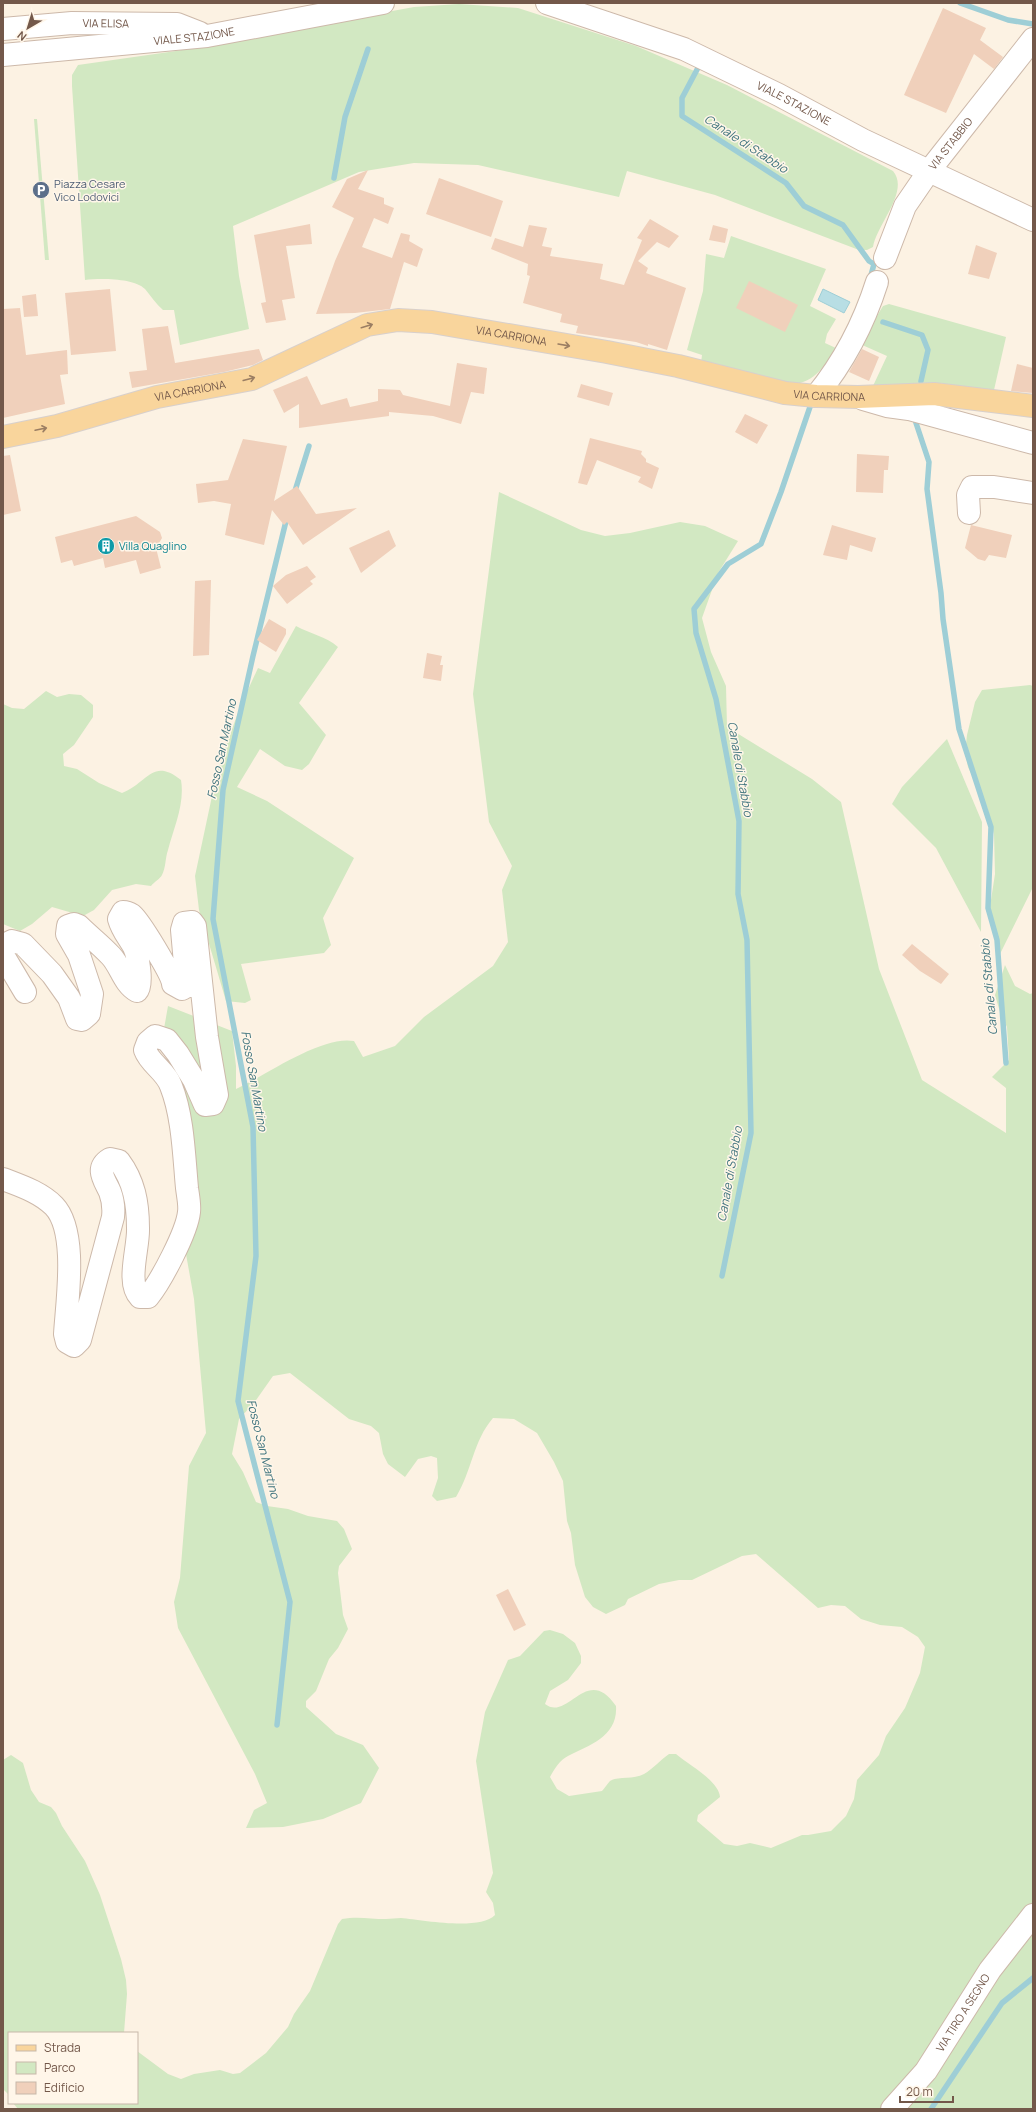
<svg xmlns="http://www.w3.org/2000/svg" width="1036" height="2112" font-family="Manrope,sans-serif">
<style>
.green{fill:#d2e8c2}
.water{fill:#b8dee4;stroke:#9eced6}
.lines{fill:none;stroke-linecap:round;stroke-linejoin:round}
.stream{stroke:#9eced6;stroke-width:5.5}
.building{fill:#f0d0bb}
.minor-casing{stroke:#cdb9aa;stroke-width:24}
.major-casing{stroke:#d8d0cc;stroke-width:24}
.minor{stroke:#fff;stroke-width:22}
.major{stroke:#f9d59c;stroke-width:22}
.oneway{stroke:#9b7e63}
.labels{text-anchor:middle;stroke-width:3;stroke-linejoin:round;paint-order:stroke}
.street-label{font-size:11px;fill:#73584a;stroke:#fff6e9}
.service-label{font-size:11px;fill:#4e5e75;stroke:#fff6e9;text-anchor:start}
.culture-label{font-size:11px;fill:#0d838f;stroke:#fff6e9;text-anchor:start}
.water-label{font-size:12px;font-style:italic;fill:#41757f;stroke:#fff6e9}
</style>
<rect width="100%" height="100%" fill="#fcf2e3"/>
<g class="green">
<path d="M459,4l59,4 118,38 91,39 166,86c17,20 -16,53 -20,76l-6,3h-8l-144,-55 -88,-24 -8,26 -141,-32 -64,-2 -55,9 -126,54 6,50 10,53 -69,16 -6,-35h-11c-7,-6 -12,-14 -18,-21 -11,-11 -45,-11 -60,-9l-13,-194v-11l6,-10 98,-14 238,-44z"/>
<polygon points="34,119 37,119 49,260 45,260"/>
<path d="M731,236l95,33 -16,37 26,13 -9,15 -2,9 13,6c-18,20 -23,35 -52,36l-85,-22 1,-8 -15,-5 16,-59 3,-37 18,4z"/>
<polygon points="889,304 1006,337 994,390 873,386 887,356 860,344 883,306"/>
<path d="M499,492l82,38 24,6 25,-3 50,-11 25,4 33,15 -20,32 -16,45 9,34 15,34 1,41 85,52 29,23 38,167 43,111 84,53v-45l-14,-11 17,-17 -2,-33 -7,-15 -5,-17 10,-30 10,21 15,8 3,-1v1116h-1015l-5,-6h124v-52l31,23 13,5 13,-5 26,-4 13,4 7,-1 26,-20 22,-26 6,-13 16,-23 28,-67 4,-5c16,-3 28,0 44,0 5,0 10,-1 15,-1 21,2 79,13 94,-3l-2,-12 -7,-11 7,-19 -17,-112 9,-49 23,-52 12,-4 24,-25 6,-1 13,4 12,9 6,13v7l-13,17 -18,11 -5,13c23,18 42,-41 71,2 2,30 -26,39 -48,50 -8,4 -14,13 -18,21l7,12 12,7 33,-5c3,-3 5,-7 8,-10 6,-5 23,-1 34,-7 9,-5 16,-14 25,-20h7c13,11 43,27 44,43l-22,18 -1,6 27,23 13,2 13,-3 21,5 31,-13h6l23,-4 15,-15 8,-17 3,-19 22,-25 7,-19 19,-28 15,-35 5,-26 -7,-10 -16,-10 -22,-2 -19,-6 -16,-13 -14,-1 -13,3 -62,-54 -14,2 -50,24h-13l-20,4 -31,15 -3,6 -19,9 -13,-7 -8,-10 -10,-32 -4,-32 -4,-12 -4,-40 -9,-19 -17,-29 -23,-14 -21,-1c-20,23 -21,53 -37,79l-19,4 -5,-5 6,-18 -1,-20 -6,-2 -13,3 -13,18 -17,-13 -5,-10 -4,-21 -8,-7 -22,-7 -59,-46 -17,3 -19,27 -15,16 -7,35 11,18 13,30 11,4 21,3 20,7 29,5 7,8 8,20 -13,17 -1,7 5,42 5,14 -10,19 -9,11 -13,32 -10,10v6l30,27 27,11 16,23 -18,35 -38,16 -40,8 -37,1 8,-18 13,-7 -12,-29 -77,-146 -4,-26 6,-24 9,-112 17,-33 -12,-134 -8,-45 8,-41 -14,-119 -18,-54 6,-34 64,25 4,35v23c30,-14 86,-54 118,-48l9,16 32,-11 29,-29 69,-51 15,-24 -6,-52 10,-24 -23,-44 -16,-128z"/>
<path d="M296,626c14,8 30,10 42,21l-39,56 27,32 -17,29 -7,6 -17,-4 -25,-17 -23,38 30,14 87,57 -31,60 8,27 -7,8 -83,11 10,36 -6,3 -19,-2 -27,-91 -4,-34 23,-108 22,-61 18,-39 12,5z"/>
<polygon points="1030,685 1033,686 1033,887 1000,954 989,913 995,874 994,834 987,807 968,767 965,752 967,735 975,702 982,690"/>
<path d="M46,691l11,6 12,-3 12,1 12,10v12l-19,28 -11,9 1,12 13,3 22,14 23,10c26,-10 30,-36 59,-13 4,24 -7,47 -13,70 -3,9 -2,17 -6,25 -2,4 -8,7 -11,11l-15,-2 -24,6 -18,20 -11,6 -31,-9 -20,17 -12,7 -17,-7v-220l9,4 12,1z"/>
<polygon points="947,739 982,822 981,932 936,848 892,804 902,787"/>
<polygon points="11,1755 23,1763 31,1790 39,1802 51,1807 56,1813 62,1826 85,1861 100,1895 121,1959 126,1980 127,1994 124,2033 9,2033 9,2095 3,2089 3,1760"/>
</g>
<polygon class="water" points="823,289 850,302 844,313 818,300"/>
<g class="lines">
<g class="stream">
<polyline points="960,3 1008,20 1033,24"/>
<polyline points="700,64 682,98 682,116 786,183 804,206 843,225 869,261 874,264 870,279"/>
<polyline points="334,178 345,117 368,49"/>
<polyline points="883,322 922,335 928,350 921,381"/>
<polyline points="914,417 929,462 927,489 941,593 943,619 959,729 991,827 988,908 997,940 1006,1063"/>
<polyline points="294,494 309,446"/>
<polyline points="722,1276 751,1133 747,940 738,894 739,821 716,699 696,633 694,609 728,564 761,544 781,492 812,401"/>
<polyline points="277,1725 290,1602 238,1401 256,1256 253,1127 213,919 223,790 253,656 287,517"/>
<polyline points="931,2109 1002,2003 1033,1978"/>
</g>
</g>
<g class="building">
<polygon points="943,8 986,28 980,40 1003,57 994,69 974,54 946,113 904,95"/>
<polygon points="368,170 358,189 384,198 384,204 394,208 388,224 374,218 362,247 392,258 401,233 410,235 409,241 423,249 417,267 404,262 390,309 355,313 316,314 335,261 354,218 332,207 347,179"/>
<polygon points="439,178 503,201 491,237 426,214"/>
<polygon points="650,219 679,236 669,248 657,242 638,261 648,268 646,273 686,288 667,350 648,344 648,346 636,342 576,333 578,326 560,322 562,314 523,303 530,276 527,275 528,264 491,249 495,238 523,247 529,225 547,228 542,246 552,248 550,256 603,264 600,279 624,285 642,240 637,238"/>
<polygon points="310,224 312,244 286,246 295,298 282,300 286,320 266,323 261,303 266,302 254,235"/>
<polygon points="713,225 728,229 725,243 709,240"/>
<polygon points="976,245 997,253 989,279 968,274"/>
<polygon points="749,281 798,305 785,332 736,308"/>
<polygon points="110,289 116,351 71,355 65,293"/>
<polygon points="36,294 38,316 24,317 22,296"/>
<polygon points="20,308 26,355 67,350 68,374 60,375 65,404 3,418 3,309"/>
<polygon points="168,326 175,363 259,349 263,360 253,365 224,372 132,388 129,372 147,370 142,329"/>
<polygon points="862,349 879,357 869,381 849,372"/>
<polygon points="457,363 487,368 484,394 471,392 461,424 433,416 389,412 389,416 299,428 299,404 284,413 273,390 307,376 321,405 347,398 350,407 378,401 378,389 400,390 403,395 450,406"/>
<polygon points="1017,364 1033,368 1033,393 1011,391"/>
<polygon points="581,384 613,393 609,406 577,397"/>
<polygon points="745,414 768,425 757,444 735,432"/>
<polygon points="590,438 642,451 641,454 646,459 646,462 659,468 652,489 638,482 641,477 597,460 587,485 578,483"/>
<polygon points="243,439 287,446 274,501 297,486 316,514 357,508 303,545 287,522 284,525 272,510 264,545 225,535 231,504 214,501 198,503 196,484 228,480"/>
<polygon points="857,454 889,456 888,470 884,470 883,493 856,492"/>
<polygon points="10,455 21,511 3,515 3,456"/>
<polygon points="136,516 160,532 162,538 156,548 161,568 140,574 136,560 105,568 103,558 74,566 72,560 61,563 55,537"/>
<polygon points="832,525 876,538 872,552 850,545 847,560 823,555"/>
<polygon points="971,525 1012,535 1006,558 989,555 985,561 978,559 965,548"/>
<polygon points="389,530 396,546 361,573 349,548"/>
<polygon points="307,566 316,577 310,581 313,584 287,604 273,586 286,575"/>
<polygon points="211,580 209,655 193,656 195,581"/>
<polygon points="269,619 286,629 286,634 276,652 257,640"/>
<polygon points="427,653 442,656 440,665 443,665 441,681 423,678"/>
<polygon points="912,944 949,974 941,984 920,971 902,955"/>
<polygon points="508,1589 526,1625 514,1631 496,1595"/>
</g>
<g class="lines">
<defs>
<g id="minor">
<path id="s1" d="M547,3l137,46 95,46 84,45 170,80"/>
<path id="s2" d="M3,29l69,-6 105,1 23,9"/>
<path id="s3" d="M3,55l204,-19 176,-33"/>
<path id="s4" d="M885,258l20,-52 24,-35 104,-132"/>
<path d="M816,396c27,-33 48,-73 61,-114"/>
<polyline points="863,399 887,406 909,409 1033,443"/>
<polyline points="969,513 968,495 972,487 994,487 1033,493"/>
<path d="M3,949l1,-4 8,-4 11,3 29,30 17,24 8,21 5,1 7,-6 3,-20 -13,-39 -12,-21 1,-8 6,-2 5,2c10,10 22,19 32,30 10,11 13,28 26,35 6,-6 1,-36 -3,-44 -5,-9 -12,-17 -15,-28l4,-7c3,0 6,1 9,3 8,7 40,59 41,69l9,5 5,-3 -5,-56 2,-7 8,-1 3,4 12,111 10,58 -4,9 -8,1 -11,-25 -16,-26 -11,-14 -12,-4 -7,6 -3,8c5,14 21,21 26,36 12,30 13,70 16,102 1,8 3,17 2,24 -2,20 -28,69 -41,85h-8c-14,-14 -1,-50 -2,-69 0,-25 -4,-47 -19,-67l-9,-2c-15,9 -6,20 0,33 3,8 4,16 3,25l-33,123 -6,6 -7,-4 -2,-8c2,-33 13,-103 -11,-128 -14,-14 -33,-20 -51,-27"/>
<polyline points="3,955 25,992"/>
<path id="s5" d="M892,2109l34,-38 64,-101 43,-55"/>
</g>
<g id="major">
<path id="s6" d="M3,437l54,-11 100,-29 95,-18 115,-54 31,-5 34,2 175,30 71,14 107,27 31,3 42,1 76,-3 99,12"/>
</g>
</defs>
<use href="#minor" class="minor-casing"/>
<use href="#major" class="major-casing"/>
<use href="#minor" class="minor"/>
<use href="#major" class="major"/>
</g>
<defs><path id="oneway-shaft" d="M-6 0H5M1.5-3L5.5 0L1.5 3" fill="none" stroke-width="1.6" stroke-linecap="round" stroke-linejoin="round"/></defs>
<g class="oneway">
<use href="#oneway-shaft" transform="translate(367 326) rotate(-17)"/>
<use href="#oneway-shaft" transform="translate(564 345) rotate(10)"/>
<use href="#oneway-shaft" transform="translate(249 379) rotate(-15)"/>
<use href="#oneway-shaft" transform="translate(41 429) rotate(-12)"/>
</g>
<defs>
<symbol id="parking-disc" viewBox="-11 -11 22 22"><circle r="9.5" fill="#5c6f8a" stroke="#fff6e9"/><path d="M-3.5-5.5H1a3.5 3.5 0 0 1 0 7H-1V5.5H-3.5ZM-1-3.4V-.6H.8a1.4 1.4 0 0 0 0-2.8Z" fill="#fff"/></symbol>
<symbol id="building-disc" viewBox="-11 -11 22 22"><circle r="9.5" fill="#0f9aa8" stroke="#fff6e9"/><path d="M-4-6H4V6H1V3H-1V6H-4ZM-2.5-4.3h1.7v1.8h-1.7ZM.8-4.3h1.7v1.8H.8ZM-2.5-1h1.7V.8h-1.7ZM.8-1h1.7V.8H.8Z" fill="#fff"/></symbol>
</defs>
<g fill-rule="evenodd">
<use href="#parking-disc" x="31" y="180" width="20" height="20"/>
<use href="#building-disc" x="96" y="536" width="20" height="20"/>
</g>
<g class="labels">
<g class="street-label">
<text dy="4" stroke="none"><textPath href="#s2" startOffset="103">VIA ELISA</textPath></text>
<text dy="4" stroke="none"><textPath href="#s3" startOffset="192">VIALE STAZIONE</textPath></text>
<text dy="4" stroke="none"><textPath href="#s1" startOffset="267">VIALE STAZIONE</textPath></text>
<text dy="4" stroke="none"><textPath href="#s4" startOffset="133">VIA STABBIO</textPath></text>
<text dy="4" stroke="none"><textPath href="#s6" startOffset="529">VIA CARRIONA</textPath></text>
<text dy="4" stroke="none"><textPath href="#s6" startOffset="193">VIA CARRIONA</textPath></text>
<text dy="4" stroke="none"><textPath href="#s6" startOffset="853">VIA CARRIONA</textPath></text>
<text dy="4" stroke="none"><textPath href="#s5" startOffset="120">VIA TIRO A SEGNO</textPath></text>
</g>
<g class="service-label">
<text x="54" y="188">Piazza Cesare<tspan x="54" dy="13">Vico Lodovici</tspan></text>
</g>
<g class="culture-label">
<text x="119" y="550">Villa Quaglino</text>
</g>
<g class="water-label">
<text transform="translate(746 144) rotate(33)" y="4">Canale di Stabbio</text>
<text transform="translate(222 749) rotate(-78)" y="4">Fosso San Martino</text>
<text transform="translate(740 769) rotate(80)" y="4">Canale di Stabbio</text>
<text transform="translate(989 987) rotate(-95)" y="4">Canale di Stabbio</text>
<text transform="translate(254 1081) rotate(80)" y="4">Fosso San Martino</text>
<text transform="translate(730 1174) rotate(-80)" y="4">Canale di Stabbio</text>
<text transform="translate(263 1449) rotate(76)" y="4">Fosso San Martino</text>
</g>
</g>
<rect width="1036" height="2112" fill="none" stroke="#73584a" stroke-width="8"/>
<rect x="8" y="2032" width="130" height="72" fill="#fff6e9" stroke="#c7b7a9"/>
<rect x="16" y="2045" width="20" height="6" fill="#f9d59c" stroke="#c7b7a9"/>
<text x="44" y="2052" font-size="12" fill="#73584a">Strada</text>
<rect x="16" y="2062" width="20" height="12" fill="#d2e8c2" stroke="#c7b7a9"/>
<text x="44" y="2072" font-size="12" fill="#73584a">Parco</text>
<rect x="16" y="2082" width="20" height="12" fill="#f0d0bb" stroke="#c7b7a9"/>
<text x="44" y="2092" font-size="12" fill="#73584a">Edificio</text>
<g transform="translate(28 28) rotate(218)" stroke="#fff6e9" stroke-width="3" paint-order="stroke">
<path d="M0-3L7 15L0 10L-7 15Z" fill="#73584a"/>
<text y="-6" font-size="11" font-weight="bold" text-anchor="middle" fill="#73584a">N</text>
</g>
<path d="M900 2096v6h53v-6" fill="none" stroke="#73584a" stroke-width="2"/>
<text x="906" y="2096" font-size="12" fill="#73584a" stroke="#fff6e9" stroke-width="3" paint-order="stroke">20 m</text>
</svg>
